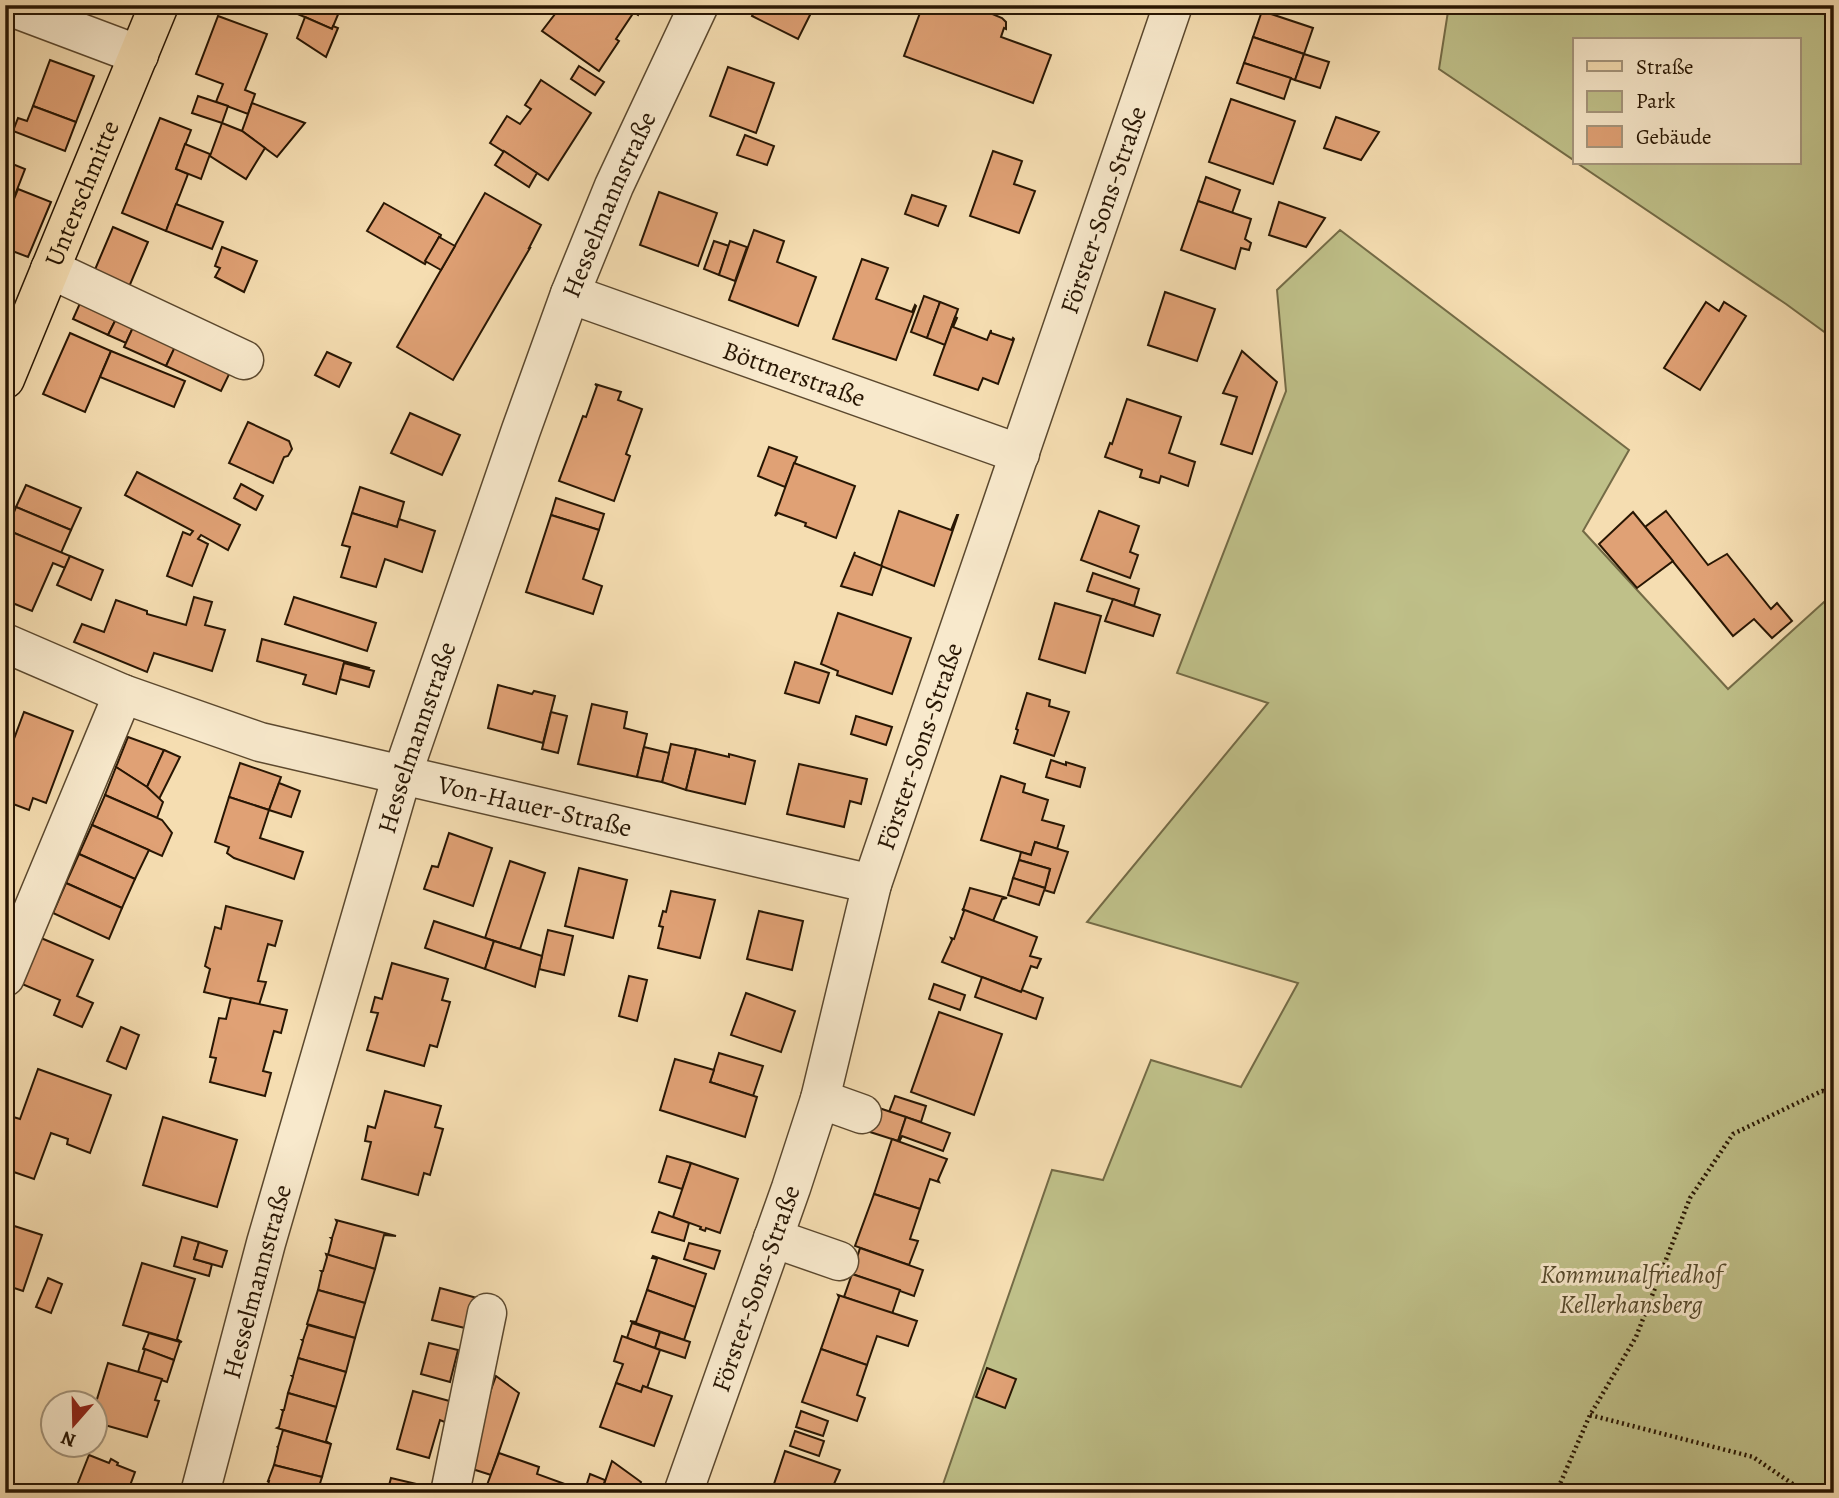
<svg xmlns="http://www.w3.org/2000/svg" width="1839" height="1498" font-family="Alegreya,serif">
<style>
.green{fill:#bfc089;stroke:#746b46;stroke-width:2}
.building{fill:#e0a175;stroke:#281603;stroke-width:2}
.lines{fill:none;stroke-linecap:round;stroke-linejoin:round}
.minor-casing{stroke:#5b482e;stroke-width:41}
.major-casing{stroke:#281603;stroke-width:41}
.path{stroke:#281603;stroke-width:4.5;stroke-dasharray:2 3.5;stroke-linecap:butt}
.minor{stroke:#f8e9cc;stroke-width:38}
.major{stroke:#f5ddb1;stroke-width:38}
.labels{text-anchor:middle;stroke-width:6;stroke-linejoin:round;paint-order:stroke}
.street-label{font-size:26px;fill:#281603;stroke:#f8e9cc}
.park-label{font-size:26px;font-style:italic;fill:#55492b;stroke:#f8e9cc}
</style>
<rect width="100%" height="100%" fill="#f5ddb1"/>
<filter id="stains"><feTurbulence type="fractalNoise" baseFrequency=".00286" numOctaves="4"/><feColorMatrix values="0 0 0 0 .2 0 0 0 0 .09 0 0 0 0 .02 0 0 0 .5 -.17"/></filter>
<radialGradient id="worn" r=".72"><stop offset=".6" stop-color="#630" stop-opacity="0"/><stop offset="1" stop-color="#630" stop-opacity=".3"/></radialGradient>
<g class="green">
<polygon points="1449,5 1834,5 1834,339 1786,304 1577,163 1799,163 1799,40 1575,40 1575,161 1439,69"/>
<polygon points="1340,230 1629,450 1583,531 1728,689 1834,593 1834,1493 940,1493 1052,1170 1103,1180 1151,1060 1241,1087 1298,983 1087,922 1268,703 1177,673 1286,391 1277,290"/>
</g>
<g class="building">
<polygon points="277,5 342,5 332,29"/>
<polygon points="562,5 628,5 639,13 638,15 634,12 616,39 619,41 599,71 542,31"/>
<polygon points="757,5 815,5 798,39 752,16"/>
<polygon points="923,5 929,8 930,5 987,5 985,11 1002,18 1006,22 1006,29 1004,28 1001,37 1051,55 1033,103 904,56"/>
<polygon points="1262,11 1313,28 1304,54 1253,37"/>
<polygon points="218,16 267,34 245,90 255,94 248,114 216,102 223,84 196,74"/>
<polygon points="305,17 332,29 333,26 338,28 326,57 297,38"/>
<polygon points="1253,37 1304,54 1295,80 1244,63"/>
<polygon points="1304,54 1329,62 1320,88 1295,80"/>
<polygon points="50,60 94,76 76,122 33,106"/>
<polygon points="1244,63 1291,78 1284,99 1237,83"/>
<polygon points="579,66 604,82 595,95 571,79"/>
<polygon points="728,67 774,83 756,133 710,116"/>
<polygon points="541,80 591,113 548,180 490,143 507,116 520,124 531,109 525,105"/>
<polygon points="198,96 228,106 222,123 192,113"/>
<polygon points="1231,99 1295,121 1273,184 1209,162"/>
<polygon points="252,103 305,123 277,157 242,131"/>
<polygon points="33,106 76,122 65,151 13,131 18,118 27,121"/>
<polygon points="1336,117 1379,132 1361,160 1324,148"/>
<polygon points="160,118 191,130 176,169 188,174 166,231 122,213"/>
<polygon points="222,123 242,131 265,148 246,179 210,156"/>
<polygon points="745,135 774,146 767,165 737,155"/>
<polygon points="185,144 210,154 201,179 176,169"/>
<polygon points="504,151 537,173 529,187 495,165"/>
<polygon points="993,151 1022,161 1014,184 1035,191 1019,233 970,216"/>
<polygon points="5,161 25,169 13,200 5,197"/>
<polygon points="1206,177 1240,190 1232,213 1198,201"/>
<polygon points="18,189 51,202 28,257 7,249 13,234 5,231 5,221"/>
<polygon points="659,192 717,213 698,266 640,245"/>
<polygon points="485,193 541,225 529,248 530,248 453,380 397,347"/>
<polygon points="912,195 946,206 938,226 905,214"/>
<polygon points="1198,201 1251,219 1245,239 1251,243 1249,250 1241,248 1235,269 1181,250"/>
<polygon points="1279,202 1325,218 1306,247 1269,235"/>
<polygon points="384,203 441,235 440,238 439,237 425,264 367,231"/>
<polygon points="176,204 223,222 212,249 166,231"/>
<polygon points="113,227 148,242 126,294 91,279"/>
<polygon points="754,230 784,241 777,262 816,277 798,326 729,300"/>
<polygon points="439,237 455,246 441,270 425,261"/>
<polygon points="714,241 729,246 719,275 704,269"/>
<polygon points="730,241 747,247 735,281 719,275"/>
<polygon points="222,247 257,261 244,292 215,277 220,268 215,266"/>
<polygon points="862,259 888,268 876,299 912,312 915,305 916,306 896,360 833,339"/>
<polygon points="85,292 121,309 108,335 73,319"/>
<polygon points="1165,292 1215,309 1197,361 1148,345"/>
<polygon points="924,296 940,302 927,338 911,332"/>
<polygon points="940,302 958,309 945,345 927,338"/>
<polygon points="1706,302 1719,311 1724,302 1746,316 1700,390 1664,368"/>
<polygon points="121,309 135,323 126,343 108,335"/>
<polygon points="955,317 957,318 953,327 987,340 991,330 991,333 1012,340 1013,338 1014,339 998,384 983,378 978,390 934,375"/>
<polygon points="135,323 178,341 166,366 124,347"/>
<polygon points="70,333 111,351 85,412 43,394"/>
<polygon points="180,336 235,362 221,391 166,366"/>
<polygon points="111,351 185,381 174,407 100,377"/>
<polygon points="1242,351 1277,382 1252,454 1221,444 1237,397 1223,393"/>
<polygon points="327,352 351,363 339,387 315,375"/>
<polygon points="595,384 621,392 618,400 642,409 626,454 630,456 614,501 559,481 583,416 586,417 597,386"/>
<polygon points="1127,399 1181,417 1169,453 1195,462 1188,486 1161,476 1159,483 1140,477 1142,470 1105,457 1110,443 1112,444"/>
<polygon points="410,413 460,435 442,475 391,453"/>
<polygon points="248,422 289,441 292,449 288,456 284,457 273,483 229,463"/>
<polygon points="769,447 797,457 785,487 758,476"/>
<polygon points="794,463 855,486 836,538 805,526 806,523 778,513 775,516"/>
<polygon points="137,472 240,525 228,550 201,535 198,539 208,544 192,586 167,576 183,532 190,535 193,531 125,495"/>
<polygon points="241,484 263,496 256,510 234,498"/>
<polygon points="26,485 81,508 71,530 16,507"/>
<polygon points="360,487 404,502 397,527 352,513"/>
<polygon points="556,498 604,514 599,530 551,515"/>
<polygon points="16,507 71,530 61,553 7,530"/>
<polygon points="899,511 951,530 957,515 958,515 934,586 881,566"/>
<polygon points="1099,511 1139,526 1130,552 1138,555 1130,578 1081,560"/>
<polygon points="1666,511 1708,565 1727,554 1771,609 1777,603 1792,621 1772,638 1754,619 1733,636 1645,527"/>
<polygon points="1633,512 1673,561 1637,588 1599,544"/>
<polygon points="352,513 397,527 399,519 435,531 422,572 385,559 376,587 341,577 350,547 342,545"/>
<polygon points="551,515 599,530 583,579 602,586 593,614 526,592"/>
<polygon points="7,530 70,556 65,568 53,563 32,611 5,600 5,533"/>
<polygon points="855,552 854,555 882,566 872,595 841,586"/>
<polygon points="70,556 103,570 91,600 57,585"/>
<polygon points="1093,573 1139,589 1134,606 1087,591"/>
<polygon points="194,597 212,602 205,625 225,630 212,671 154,653 147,672 74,642 82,624 104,632 116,600 147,611 147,614 186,625"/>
<polygon points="294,597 376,623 367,651 285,624"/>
<polygon points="1113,599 1160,615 1153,636 1105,621"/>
<polygon points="1055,603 1101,616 1085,673 1039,659"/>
<polygon points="838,613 911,638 892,694 837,675 838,671 821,664"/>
<polygon points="262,639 369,668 368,670 344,663 336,694 303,684 306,675 257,661"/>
<polygon points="795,662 829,673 819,703 785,693"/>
<polygon points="344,663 374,671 369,687 340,679"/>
<polygon points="498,685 532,694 534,691 555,696 543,743 488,728"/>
<polygon points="1027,693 1050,700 1049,706 1069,712 1054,756 1014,743 1018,730 1016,729"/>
<polygon points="592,704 627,712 624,728 647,734 637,777 578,764"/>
<polygon points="24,712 73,731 46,803 33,798 29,810 5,801 5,763"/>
<polygon points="551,712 567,716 558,753 542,749"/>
<polygon points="856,716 892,727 886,745 851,734"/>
<polygon points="128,737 164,750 147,787 116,767"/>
<polygon points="671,744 696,749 686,790 662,782"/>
<polygon points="644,747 669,753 662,782 637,777"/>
<polygon points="696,749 729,757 729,754 755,761 745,804 686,790"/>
<polygon points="164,750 180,757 159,799 147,787"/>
<polygon points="1051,760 1066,765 1066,762 1085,768 1080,787 1046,777"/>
<polygon points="240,763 281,777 269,810 229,797"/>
<polygon points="799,764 867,779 861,804 850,801 844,827 787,814"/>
<polygon points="116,767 147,787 163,802 157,818 105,795"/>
<polygon points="1001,776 1025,784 1023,792 1048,800 1042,820 1064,826 1057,849 1035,842 1031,855 981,840"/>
<polygon points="279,783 300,791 291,817 269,810"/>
<polygon points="105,795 162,820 172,833 162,856 92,825"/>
<polygon points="229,797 269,810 260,838 303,852 294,879 234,858 227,853 229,847 215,842"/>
<polygon points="92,825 149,850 135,879 79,854"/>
<polygon points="449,833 492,848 473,906 424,889 432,866 438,867"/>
<polygon points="1035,842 1068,852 1054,893 1044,890 1050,869 1019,860 1021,852 1031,855"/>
<polygon points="79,854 135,879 122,908 66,883"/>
<polygon points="1019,860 1050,869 1045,888 1013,878"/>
<polygon points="510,861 545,873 520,949 485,938"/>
<polygon points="579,868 627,880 613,938 565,926"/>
<polygon points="1013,878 1045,888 1039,905 1008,895"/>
<polygon points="66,883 122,908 109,939 53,913"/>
<polygon points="970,888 1007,898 1002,899 993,921 963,910"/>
<polygon points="671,891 715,900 700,958 658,948 663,927 659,926 663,911 666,912"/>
<polygon points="226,906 282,921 275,946 268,944 258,981 266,982 259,1005 204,992 210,969 205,966 215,927 221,929"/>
<polygon points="962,909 1037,937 1030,956 1041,959 1037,968 1031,966 1021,992 942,962 952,940 951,938 954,939 964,911"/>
<polygon points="759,911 803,921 792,970 747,959"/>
<polygon points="434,921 494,941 485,969 425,948"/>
<polygon points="548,930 573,936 564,975 539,969"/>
<polygon points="41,938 93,960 77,996 93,1003 82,1027 54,1015 60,1000 22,984"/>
<polygon points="494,941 542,956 535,987 485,969"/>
<polygon points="392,963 448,979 442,1000 450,1002 437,1047 430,1045 424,1066 367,1050 378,1013 371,1012 375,997 382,999"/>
<polygon points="629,976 647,980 637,1021 619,1016"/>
<polygon points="982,977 1021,992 1022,990 1043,998 1036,1019 975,997"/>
<polygon points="934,984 965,995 960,1010 929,999"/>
<polygon points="746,993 795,1011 781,1052 731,1035"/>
<polygon points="231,998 287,1010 281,1033 274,1031 263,1071 271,1073 265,1096 210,1082 216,1058 210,1057 219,1018 226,1019"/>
<polygon points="939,1012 1002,1034 974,1115 911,1092"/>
<polygon points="121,1027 139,1035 126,1069 107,1061"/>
<polygon points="719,1053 763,1066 753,1096 710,1082"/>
<polygon points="675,1059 714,1070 710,1082 757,1097 745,1137 660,1110"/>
<polygon points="38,1069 111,1095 90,1153 67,1144 68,1139 51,1133 34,1179 5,1169 5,1129 10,1116 20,1119"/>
<polygon points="385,1091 441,1106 435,1127 443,1129 430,1175 424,1173 418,1195 362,1179 371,1142 365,1141 368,1126 375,1128"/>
<polygon points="895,1096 926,1106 921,1122 889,1112"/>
<polygon points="876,1107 906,1117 898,1141 867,1131"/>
<polygon points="163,1117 237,1140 217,1207 143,1185"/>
<polygon points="906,1117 950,1133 943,1151 902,1136 899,1142 898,1141"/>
<polygon points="892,1139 947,1159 938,1180 939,1182 930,1179 920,1209 874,1194"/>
<polygon points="667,1156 691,1163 682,1189 659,1182"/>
<polygon points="691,1163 738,1179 720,1233 706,1228 705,1231 700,1229 701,1227 673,1217"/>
<polygon points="874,1194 920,1209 910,1239 918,1241 909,1265 855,1246"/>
<polygon points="659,1212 689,1223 684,1241 652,1232"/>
<polygon points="336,1220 396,1236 384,1235 375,1269 328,1255 332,1239 331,1238 332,1238 337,1222"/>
<polygon points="5,1223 42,1235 23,1291 5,1285"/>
<polygon points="182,1237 199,1242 194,1259 212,1264 209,1276 174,1266"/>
<polygon points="199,1242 227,1251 222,1267 194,1259"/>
<polygon points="689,1243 720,1251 714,1269 684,1259"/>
<polygon points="860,1248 923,1270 914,1296 852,1274"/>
<polygon points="326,1254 375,1269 365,1303 318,1290 322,1272 321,1271 323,1271 327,1257"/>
<polygon points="653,1256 706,1274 695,1307 647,1290 657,1259 652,1258"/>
<polygon points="142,1263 195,1279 177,1339 182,1342 123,1325"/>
<polygon points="852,1274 900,1290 892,1314 844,1297"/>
<polygon points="48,1278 62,1284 51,1313 36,1307"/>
<polygon points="440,1288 477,1298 469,1329 432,1320"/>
<polygon points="318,1290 365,1303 355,1338 307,1324"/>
<polygon points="647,1290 695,1307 684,1340 630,1321 636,1322"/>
<polygon points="838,1295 917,1321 908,1346 877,1336 867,1365 821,1349 839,1297"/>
<polygon points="632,1323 660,1332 655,1348 627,1338"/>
<polygon points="308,1325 355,1338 346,1372 298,1358 303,1341 302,1340 303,1340"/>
<polygon points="660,1332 690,1342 685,1358 655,1348"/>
<polygon points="149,1333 180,1342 174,1360 143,1349"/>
<polygon points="622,1336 660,1350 647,1388 643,1386 641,1392 616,1383 623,1364 614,1361"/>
<polygon points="429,1343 458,1350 450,1382 421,1374"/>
<polygon points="145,1349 174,1360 167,1382 138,1372"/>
<polygon points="821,1349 867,1365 857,1395 865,1398 857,1421 802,1402"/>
<polygon points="298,1358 346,1372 336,1407 288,1393 293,1377 292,1376 293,1376"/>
<polygon points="108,1363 162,1379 155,1400 159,1401 147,1437 94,1422 94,1409"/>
<polygon points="987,1368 1016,1379 1005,1408 976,1397"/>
<polygon points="496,1376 519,1393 491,1475 463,1466"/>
<polygon points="616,1383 641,1392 643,1386 672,1396 654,1446 600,1427"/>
<polygon points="413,1391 453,1402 447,1423 440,1420 429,1458 397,1449"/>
<polygon points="288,1393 336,1407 326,1441 331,1444 277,1428 279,1427 283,1411 282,1410 284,1410"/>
<polygon points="801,1411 828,1421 823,1436 796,1427"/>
<polygon points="283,1430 331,1444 322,1477 274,1465 278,1448 277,1446 278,1447"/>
<polygon points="795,1431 824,1441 819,1456 790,1446"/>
<polygon points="785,1451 840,1470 831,1491 832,1493 823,1490 823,1493 771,1493"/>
<polygon points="499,1453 539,1467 537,1474 584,1491 584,1493 484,1493"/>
<polygon points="89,1455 109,1463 111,1459 118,1463 117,1465 135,1472 128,1491 133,1493 74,1493"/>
<polygon points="612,1461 641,1482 636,1493 601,1493"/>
<polygon points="274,1465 322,1477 317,1493 266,1493 269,1481 268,1481"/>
<polygon points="590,1474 605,1480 601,1493 584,1493"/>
<polygon points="391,1478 425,1486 424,1493 387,1493"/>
</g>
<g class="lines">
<defs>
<g id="minor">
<polyline points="6,5 139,55"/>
<polyline points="50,269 244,360"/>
<path id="s1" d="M570,294l450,160"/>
<path id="s2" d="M5,643l118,51 137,48 612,142"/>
<polyline points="5,977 123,694"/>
<polyline points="820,1099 862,1114"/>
<polyline points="773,1238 839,1261"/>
<path id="s3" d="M200,1493l66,-250 136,-468 119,-345 49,-136 44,-108 85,-181"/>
<polyline points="450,1493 487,1313"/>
<path id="s4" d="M683,1493l108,-305 29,-89 52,-215 301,-879"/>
</g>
<g id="major">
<path id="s5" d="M5,379l154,-374"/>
</g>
</defs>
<use href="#minor" class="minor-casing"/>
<use href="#major" class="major-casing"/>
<g class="path">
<polyline points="1590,1415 1753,1457 1806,1493"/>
<polyline points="1556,1493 1590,1415 1636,1337 1690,1198 1733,1134 1822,1091 1834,1093"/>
</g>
<use href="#minor" class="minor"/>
<use href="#major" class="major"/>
</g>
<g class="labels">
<g class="street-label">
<text dy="9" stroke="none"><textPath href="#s5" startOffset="201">Unterschmitte</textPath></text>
<text dy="9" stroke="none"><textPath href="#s3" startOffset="1353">Hesselmannstraße</textPath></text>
<text dy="9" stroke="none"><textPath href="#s4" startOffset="1351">Förster-Sons-Straße</textPath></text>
<text dy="9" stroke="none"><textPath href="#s1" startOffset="238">Böttnerstraße</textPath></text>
<text dy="9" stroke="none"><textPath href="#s3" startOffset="786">Hesselmannstraße</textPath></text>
<text dy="9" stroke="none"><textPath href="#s4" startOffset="784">Förster-Sons-Straße</textPath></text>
<text dy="9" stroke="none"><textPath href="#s2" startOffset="556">Von-Hauer-Straße</textPath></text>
<text dy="9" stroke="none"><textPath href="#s3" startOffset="219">Hesselmannstraße</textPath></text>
<text dy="9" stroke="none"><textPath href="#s4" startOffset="217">Förster-Sons-Straße</textPath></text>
</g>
<g class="park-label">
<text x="1631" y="1283">Kommunalfriedhof<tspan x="1631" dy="30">Kellerhansberg</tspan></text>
</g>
</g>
<rect width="1839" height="1498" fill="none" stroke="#f5ddb1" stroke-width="28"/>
<rect x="7" y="7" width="1825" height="1484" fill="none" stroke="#281603" stroke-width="3.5"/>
<rect x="14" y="14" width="1811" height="1470" fill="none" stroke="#281603" stroke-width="2"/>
<rect x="1573" y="38" width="228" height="126" fill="#f8e9cc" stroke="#a5957c" stroke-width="2"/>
<rect x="1587" y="61" width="35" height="10" fill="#f5ddb1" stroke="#a5957c" stroke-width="2"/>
<text x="1636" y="74" font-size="21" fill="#281603">Straße</text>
<rect x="1587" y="91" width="35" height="21" fill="#bfc089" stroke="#a5957c" stroke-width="2"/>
<text x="1636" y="108" font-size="21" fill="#281603">Park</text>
<rect x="1587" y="126" width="35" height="21" fill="#e0a175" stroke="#a5957c" stroke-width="2"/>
<text x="1636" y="144" font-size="21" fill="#281603">Gebäude</text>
<g transform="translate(74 1424) rotate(200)"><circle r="33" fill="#f8e9cc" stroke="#a5957c" stroke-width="2"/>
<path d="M0-5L12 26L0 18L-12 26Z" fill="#8f2418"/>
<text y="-10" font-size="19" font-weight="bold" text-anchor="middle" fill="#281603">N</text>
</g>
<rect width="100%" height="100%" filter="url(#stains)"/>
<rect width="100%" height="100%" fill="url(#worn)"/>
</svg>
